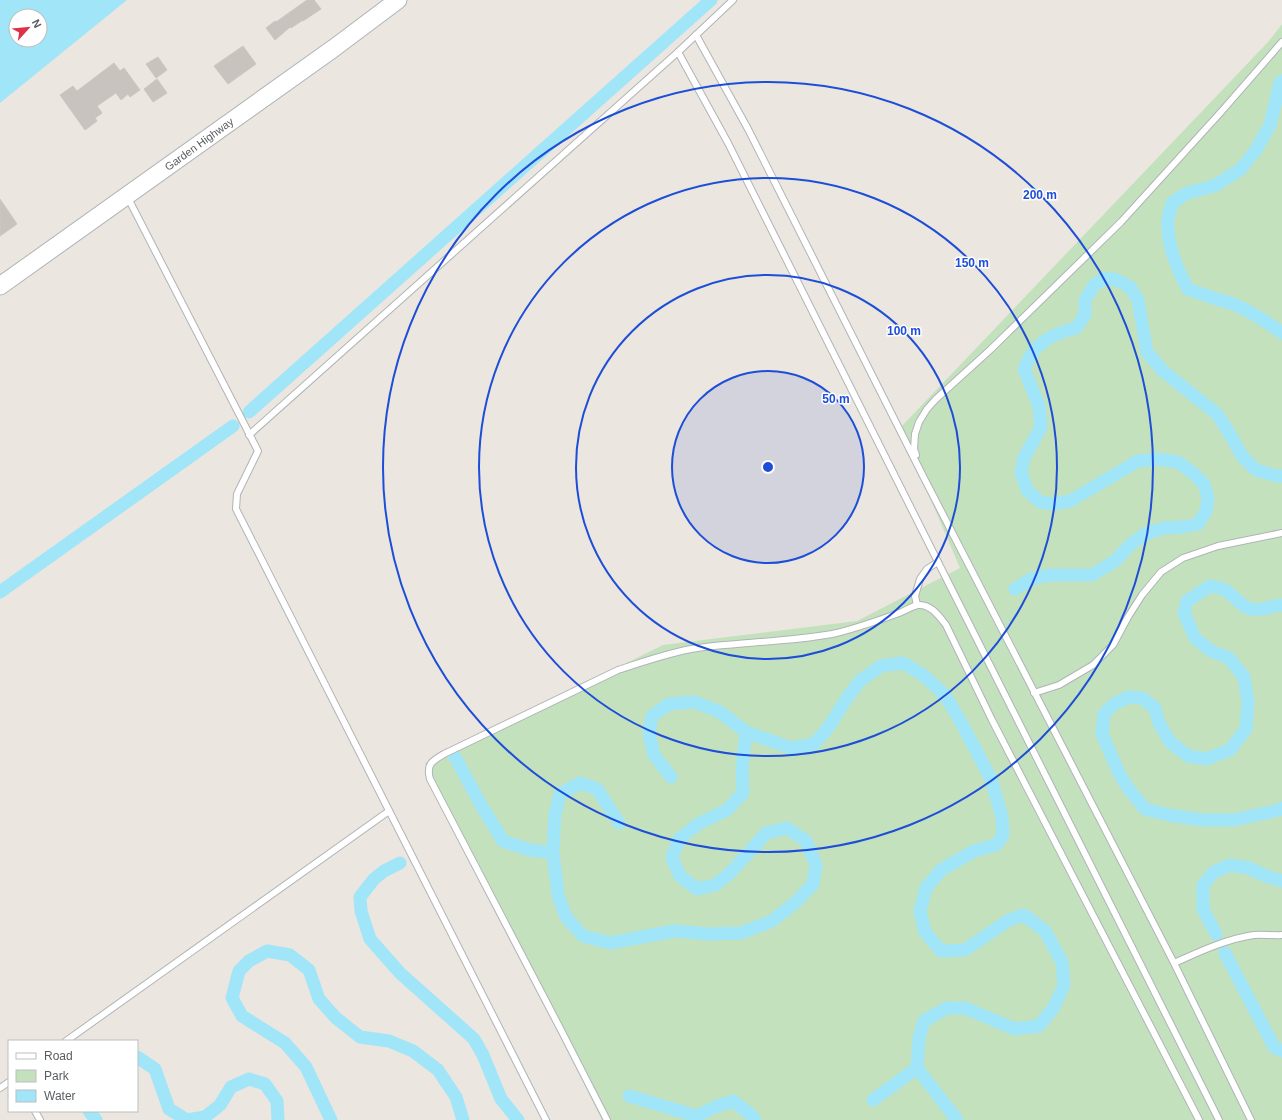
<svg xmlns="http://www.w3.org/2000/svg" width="1282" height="1120" font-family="Helvetica,sans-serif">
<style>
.green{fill:#c4e1bd}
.water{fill:#a1e5f9;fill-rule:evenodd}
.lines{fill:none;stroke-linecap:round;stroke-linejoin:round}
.canal{stroke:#a1e5f9;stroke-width:13}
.building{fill:#c8c3bf;stroke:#cfc6be}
.service-casing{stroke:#b0b4b7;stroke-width:8}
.secondary-casing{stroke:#afb4b7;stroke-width:19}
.service{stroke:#fff;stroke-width:6}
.secondary{stroke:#fff;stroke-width:17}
.ring{fill:none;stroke:#1d4ed8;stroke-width:2}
.labels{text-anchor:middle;stroke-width:3;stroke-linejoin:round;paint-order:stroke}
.street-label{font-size:11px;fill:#585d60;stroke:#fff}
.centre{fill:#1d4ed8;stroke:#fff;stroke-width:2}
.ring-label{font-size:12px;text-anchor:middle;font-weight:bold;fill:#1d4ed8;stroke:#fff;stroke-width:3;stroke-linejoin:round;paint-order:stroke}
</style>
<rect width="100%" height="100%" fill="#ebe6df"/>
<polygon class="green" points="1282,24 1282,1120 602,1120 425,763 663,645 857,621 960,568 900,428 1269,41"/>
<path class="water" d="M0,0h127l-127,103zM16,16h24v24h-24z"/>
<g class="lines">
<g class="canal">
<path d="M1282,81l-2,2 -10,42 -14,25 -16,20 -26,16 -27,7 -15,10c-1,5 -3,11 -4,15 -2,24 9,51 20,71 15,6 30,10 45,15 18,7 34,18 49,29"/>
<polyline points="249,412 711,0"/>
<path d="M1015,589l16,-10 17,-4h44l23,-14 16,-17 14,-10 19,-6 19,-1 15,-3 8,-13 2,-13 -4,-14 -11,-11 -15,-11 -19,-3 -21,2 -68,40 -16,3 -14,-2 -13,-12 -6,-18 3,-14 17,-31 -2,-21 -15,-37c3,-5 4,-10 7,-14 10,-16 28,-23 45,-27l9,-13v-15l9,-15 11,-7 12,2 13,7 8,13 9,52 16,19 54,43 14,22 11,20 14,14 21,6h5"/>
<polyline points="0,592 233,426"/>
<path d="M1282,605c-11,0 -20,7 -31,4 -11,-3 -17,-14 -26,-19 -4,-2 -10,-3 -15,-4l-23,15 -3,12 11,25 16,13 18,7 15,19 4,24 -2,28 -16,21 -24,9 -18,-3 -18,-14 -12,-21 -3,-13 -13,-10 -13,-1 -15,7 -10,10 -2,20 17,39 9,15 17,21 24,6 33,5h32l45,-10 3,-2"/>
<polyline points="455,757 481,805 503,841 530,850 553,853 558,895 566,917 583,936 610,943 674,931 709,934 741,933 772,921 796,902 813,884 816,865 806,841 787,828 766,833 731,872 715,885 697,889 680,876 672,858 679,839 698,824 727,810 743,793 742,768 746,732 791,748 814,744 828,728 847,698 860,681 881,666 903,663 923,675 945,695 962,724 991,779 1002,817 1003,835 996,845 974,851 941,870 926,888 920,911 925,932 941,951 965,950 1009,920 1024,915 1045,931 1062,962 1064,985 1054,1007 1039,1026 1015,1029 965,1008 947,1008 924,1021 919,1038 917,1068 957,1120"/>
<polyline points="671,777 654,755 649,734 652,716 669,704 695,702 720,712 746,732"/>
<polyline points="553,853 555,814 560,794 580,783 597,789 619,823"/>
<polyline points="400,863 384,871 374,879 360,897 361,911 370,939 400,973 474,1039 483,1055 501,1099 518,1120"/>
<polyline points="1216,934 1203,909 1203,885 1214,872 1230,865 1249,868 1266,876 1282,881"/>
<polyline points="1225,953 1274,1047 1282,1051"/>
<polyline points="137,1057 155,1069 169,1109 187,1120"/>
<polyline points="629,1096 697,1116"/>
<polyline points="873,1100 917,1068"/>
<polyline points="89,1111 96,1120"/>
<polyline points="187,1120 205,1117 220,1105 231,1087 249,1079 265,1084 277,1101 278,1120"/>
<polyline points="331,1120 306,1067 285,1043 242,1016 232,998 239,971 249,961 267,951 290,955 309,970 319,999 336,1018 360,1037 389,1041 413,1051 438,1070 456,1097 463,1120"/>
<polyline points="696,1120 697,1116 715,1107 733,1101 750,1114 755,1120"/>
</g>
</g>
<g class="building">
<polygon points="307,0 314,0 321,9 303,21 303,20 291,28 290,27 275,40 266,28 275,21 276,22"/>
<polygon points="243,46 256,64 228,84 214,66"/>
<polygon points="158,57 167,70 156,78 146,64"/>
<polygon points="114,63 120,71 124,68 140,90 130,97 128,94 121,100 116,93 97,106 102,113 95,118 97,121 85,130 60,95 73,86 77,91"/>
<polygon points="157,79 167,93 153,102 144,89"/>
<polygon points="0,199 17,224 0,236"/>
</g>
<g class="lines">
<defs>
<g id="service">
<polyline points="696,35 748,129 924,478 1174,963 1251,1120"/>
<polyline points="678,52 728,143 938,562 927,569 920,579 915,596 917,605"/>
<polyline points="127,196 258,451 237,494 236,509 546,1120"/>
<polyline points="249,435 678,52 733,0"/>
<polyline points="916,455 914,449 915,434 919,422 927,409 936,399 990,350 1121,222 1221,112 1282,42"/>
<polyline points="938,562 1219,1120"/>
<polyline points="1034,693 1059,685 1093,665 1113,645 1128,617 1142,595 1161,572 1183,558 1218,546 1282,533"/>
<path d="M1174,963c25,-11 52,-24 80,-28 9,-1 19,1 28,0"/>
<polyline points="66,1041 389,811"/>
<polyline points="0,1088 9,1082"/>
<polyline points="35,1111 40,1120"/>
<path d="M607,1120l-45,-88 -132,-253c-4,-15 2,-18 14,-25l174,-84c25,-8 52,-18 79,-22 45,-6 90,-6 135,-14 23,-5 45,-13 67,-21 6,-2 13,-7 19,-8 13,-1 21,11 28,20l46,95 207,400"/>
</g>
<polyline id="secondary" points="0,286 334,48 398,0"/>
</defs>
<use href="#service" class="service-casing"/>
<use href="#secondary" class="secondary-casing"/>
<use href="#service" class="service"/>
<use href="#secondary" class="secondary"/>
</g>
<circle cx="768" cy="467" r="96" fill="#1d4ed8" fill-opacity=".12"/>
<g class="ring">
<circle cx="768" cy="467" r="96"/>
<circle cx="768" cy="467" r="192"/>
<circle cx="768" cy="467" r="289"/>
<circle cx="768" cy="467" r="385"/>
</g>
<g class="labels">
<g class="street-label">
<text transform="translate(199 144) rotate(-36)" y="4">Garden Highway</text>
</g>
</g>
<circle cx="768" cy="467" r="6" class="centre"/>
<g class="ring-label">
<text x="1040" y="199">200 m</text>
<text x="972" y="267">150 m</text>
<text x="904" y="335">100 m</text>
<text x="836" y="403">50 m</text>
</g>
<rect x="8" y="1040" width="130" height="72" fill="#ffffff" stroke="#bcbebf"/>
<rect x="16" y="1053" width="20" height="6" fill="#ffffff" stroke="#bcbebf"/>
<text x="44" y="1060" font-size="12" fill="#585d60">Road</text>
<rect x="16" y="1070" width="20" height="12" fill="#c4e1bd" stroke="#bcbebf"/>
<text x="44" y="1080" font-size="12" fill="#585d60">Park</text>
<rect x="16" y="1090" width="20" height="12" fill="#a1e5f9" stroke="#bcbebf"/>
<text x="44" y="1100" font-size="12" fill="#585d60">Water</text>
<g transform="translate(28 28) rotate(63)"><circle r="19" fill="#ffffff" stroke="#bcbebf"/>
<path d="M0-3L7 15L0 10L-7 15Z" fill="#de3249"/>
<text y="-6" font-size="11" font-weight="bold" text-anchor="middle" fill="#585d60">N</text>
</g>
</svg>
